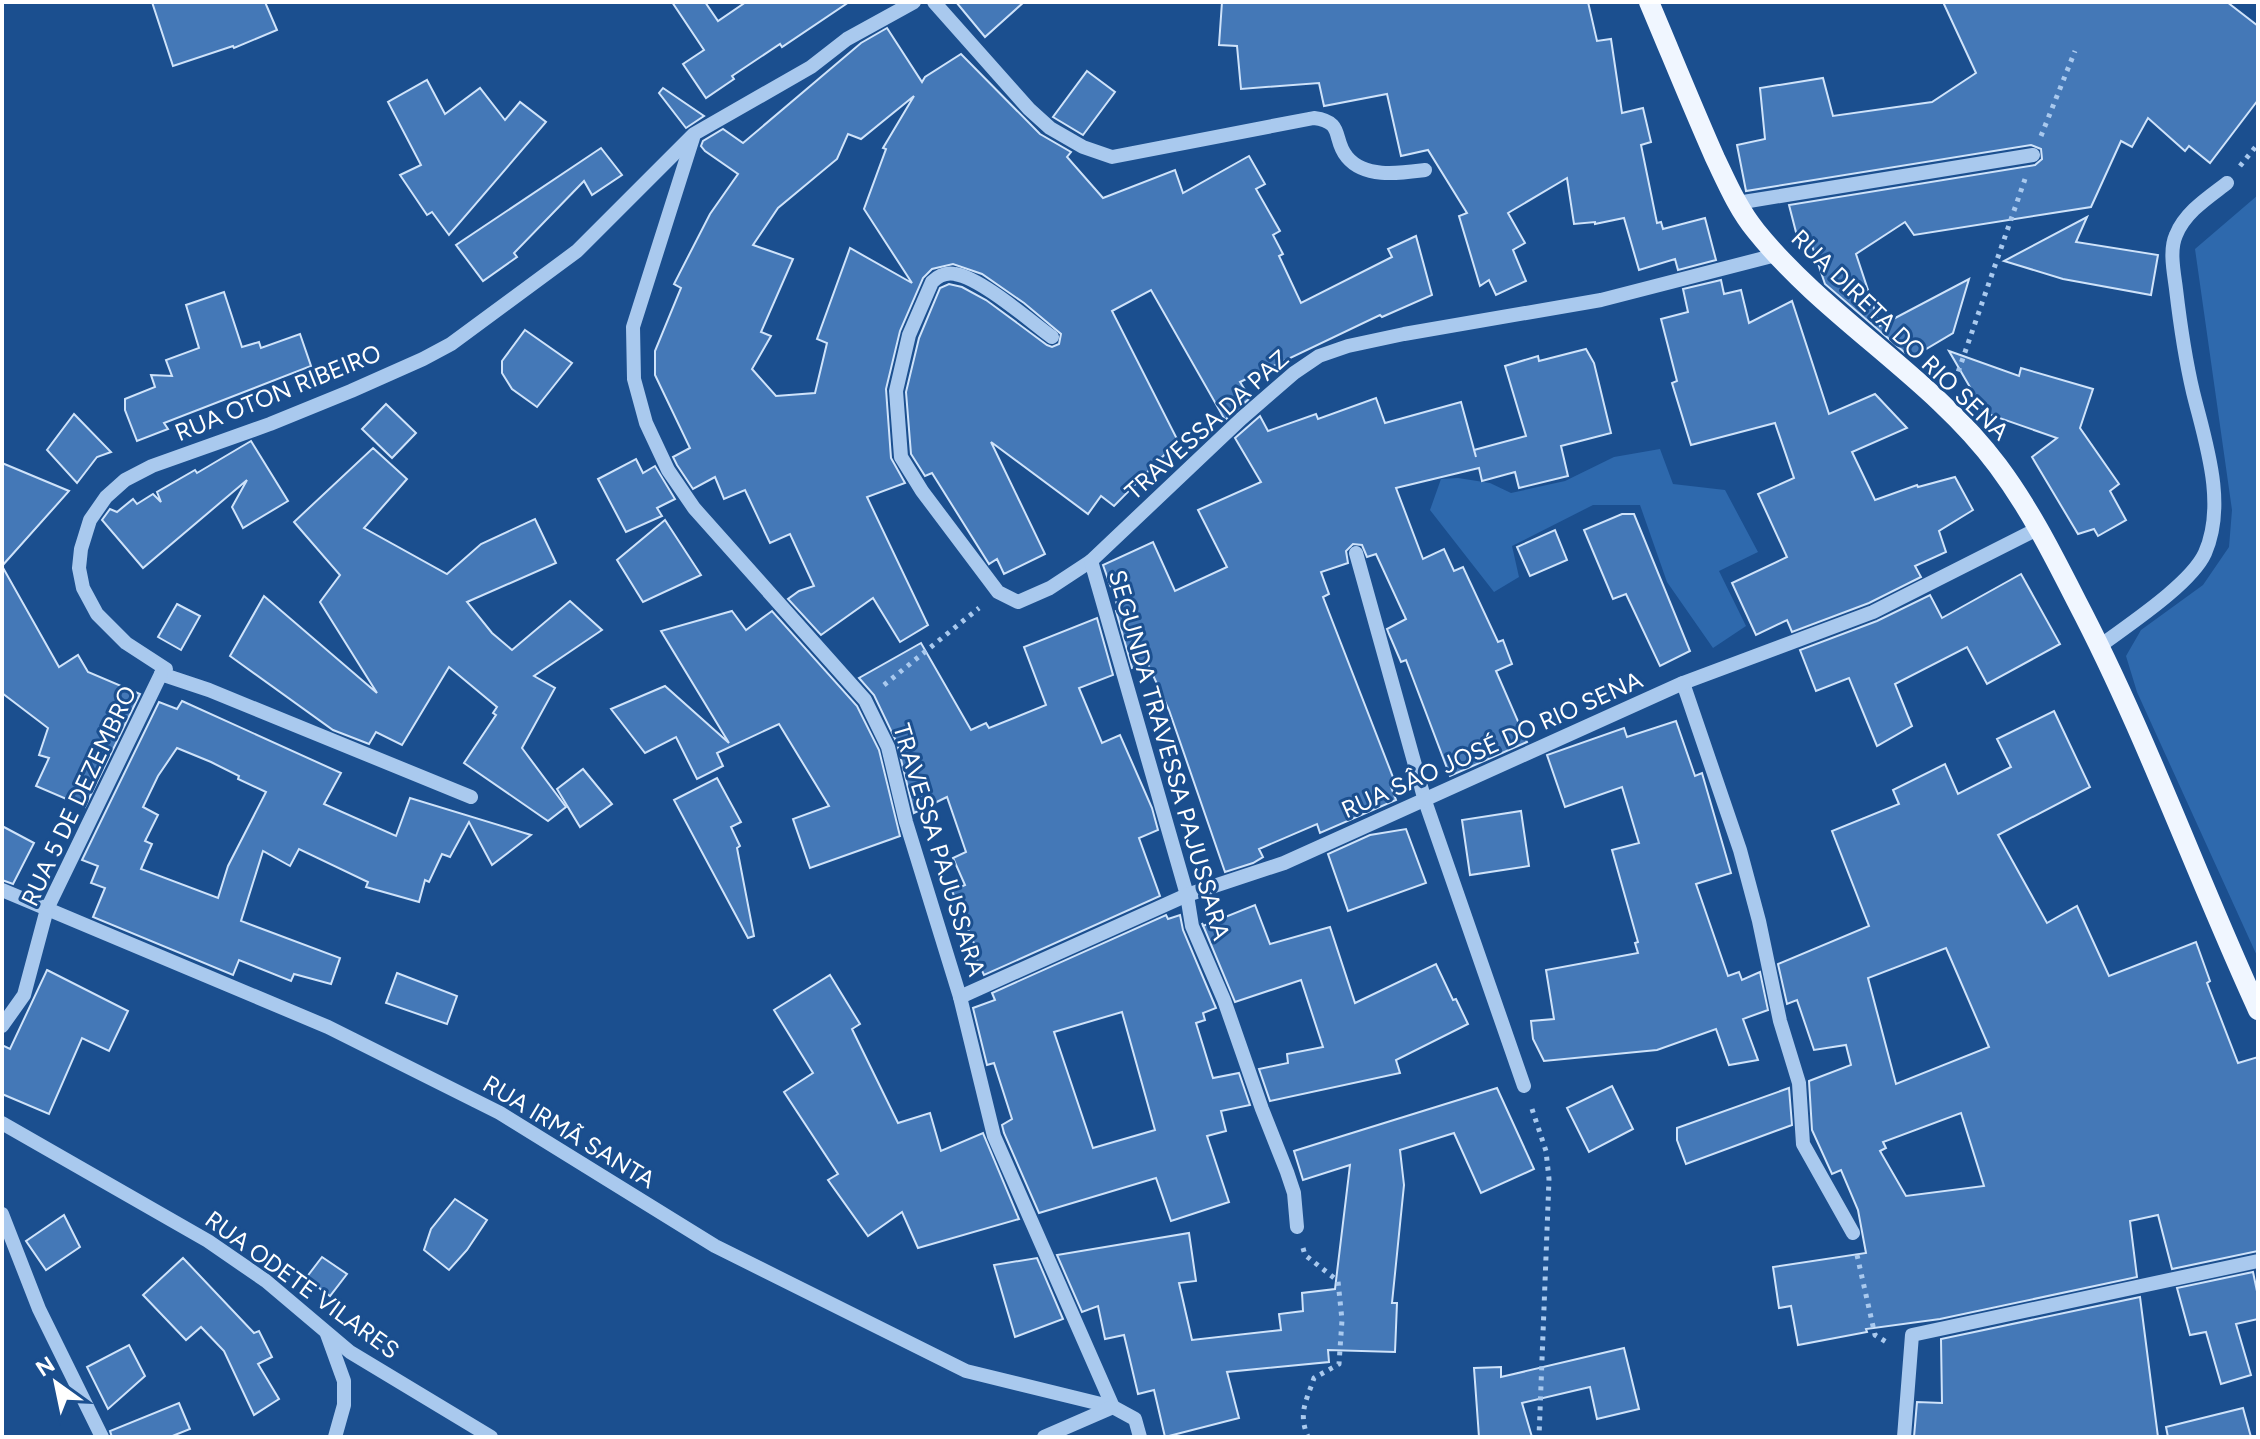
<svg xmlns="http://www.w3.org/2000/svg" width="2260" height="1439" font-family="Figtree,sans-serif">
<style>
.green{fill:#2e69ad}
.building{fill:#4478b7;stroke:#cfe3fa;stroke-width:2;fill-rule:evenodd}
.lines{fill:none;stroke-linecap:round;stroke-linejoin:round}
.path{stroke:#a9c9ee;stroke-width:5;stroke-dasharray:4 6;stroke-linecap:butt}
.minor{stroke:#a9c9ee;stroke-width:14}
.major{stroke:#f0f6ff;stroke-width:20}
.labels{text-anchor:middle;stroke-width:6;stroke-linejoin:round;paint-order:stroke}
.street-label{font-size:24px;fill:#fff;stroke:#1b4f8f}
</style>
<rect width="100%" height="100%" fill="#1b4f8f"/>
<g class="green">
<polygon points="2258,195 2258,958 2137,692 2126,656 2141,630 2203,585 2229,547 2232,510 2195,249"/>
<polygon points="1660,449 1673,484 1725,490 1758,552 1719,571 1746,626 1713,648 1667,582 1640,505 1593,505 1512,546 1519,577 1494,592 1430,510 1441,479 1458,478 1490,483 1511,493 1565,481 1614,457"/>
</g>
<g class="building">
<polygon points="152,2 265,2 277,30 234,48 233,46 173,66"/>
<polygon points="672,2 705,2 718,21 746,2 849,2 782,47 780,44 732,76 734,79 706,98 683,64 704,50"/>
<polygon points="956,2 1024,2 985,37"/>
<polygon points="1222,2 1588,2 1597,41 1611,39 1622,113 1643,108 1651,142 1641,145 1657,223 1661,222 1663,229 1705,218 1716,260 1678,270 1675,259 1639,270 1624,218 1595,224 1595,222 1574,224 1567,178 1508,213 1525,243 1513,250 1526,281 1496,295 1489,280 1480,286 1459,216 1467,213 1428,150 1401,156 1387,94 1324,106 1319,83 1241,89 1237,46 1219,45"/>
<polygon points="1943,2 2227,2 2258,26 2258,100 2210,163 2189,146 2185,151 2148,118 2132,147 2121,141 2091,207 1914,235 1905,222 1856,254 1880,326 1969,279 1953,333 1911,358 1825,284 1808,234 1797,236 1789,205 2035,165 2042,159 2041,149 2031,145 1746,191 1737,145 1765,139 1760,88 1823,78 1833,116 1932,102 1976,73"/>
<path d="M887,28l35,54 3,-5 36,-23 79,80 31,18 -4,5 36,41 72,-28 8,23 66,-37 16,28 -9,5 24,42 -7,4 10,19 -4,2 22,47 91,-46 -4,-8 28,-13 16,59 -50,22 -2,-2 -140,67 10,16 -25,22 -74,-130 -39,21 66,130 -64,65 -13,-10 -13,18 -97,-72 54,112 -41,20 -7,-15 -8,5 -57,-91 -7,3 -14,-22 -5,-62 13,-54 21,-50 9,-4 13,3 24,13 61,45 5,2 7,-3 2,-10 -37,-31 -42,-29 -29,-10 -21,5 -9,9 -23,53 -14,58 5,69 14,25 -38,14 61,128 -28,17 -27,-44 -52,37 -33,-36 11,-8 15,-5 -24,-52 -20,9 -25,-53 -21,9 -9,-22 -22,12 -16,-24 -4,-8 17,-9 -35,-73v-24l26,-63 -7,-4 36,-70 28,-40 -33,-23 -4,-5 2,-5 20,-12 20,14 118,-100zM914,96l-31,52 3,1 -22,60 48,74 -62,-35 -33,91 10,4 -12,50 -39,3 -24,-27 19,-33 -10,-4 32,-73 -40,-14 25,-37 59,-49 11,-25 13,5z"/>
<polygon points="1087,71 1115,92 1083,135 1053,117"/>
<polygon points="427,80 445,114 480,88 505,120 520,102 546,122 449,235 432,212 427,215 400,175 421,165 388,102"/>
<polygon points="663,88 704,116 686,128 659,93"/>
<polygon points="601,148 622,175 592,195 584,181 514,253 517,257 483,281 456,245"/>
<polygon points="2087,217 2076,242 2158,255 2151,295 2063,279 2004,261"/>
<polygon points="1721,280 1724,294 1741,290 1749,323 1792,301 1829,414 1875,394 1907,428 1852,452 1875,500 1917,485 1918,487 1955,477 1973,510 1939,531 1946,552 1915,566 1921,577 1869,603 1792,632 1787,620 1756,635 1732,583 1787,557 1758,494 1794,478 1775,423 1691,445 1672,383 1677,381 1661,319 1688,312 1683,289"/>
<polygon points="224,292 242,347 259,342 261,348 300,334 311,366 164,423 168,429 137,441 125,410 125,399 155,387 151,375 172,376 166,360 199,348 186,305"/>
<polygon points="525,330 572,363 537,407 512,389 502,373 502,361"/>
<polygon points="1586,349 1594,363 1611,433 1561,446 1568,476 1519,488 1515,472 1482,481 1479,468 1396,488 1423,559 1444,549 1454,571 1463,567 1498,642 1503,640 1512,664 1496,671 1527,742 1450,776 1406,660 1401,662 1389,634 1387,629 1406,619 1376,554 1367,557 1362,545 1353,544 1346,551 1348,563 1321,572 1329,594 1323,597 1396,785 1391,787 1396,800 1320,833 1317,824 1259,849 1263,857 1253,863 1225,872 1169,710 1147,662 1132,668 1116,611 1119,610 1103,565 1153,542 1175,591 1227,567 1198,510 1261,482 1235,438 1260,416 1268,431 1316,414 1318,419 1376,398 1385,423 1461,402 1476,457 1474,450 1526,436 1505,366 1538,356 1539,361"/>
<polygon points="1949,351 2019,376 2021,368 2093,389 2080,428 2119,484 2110,491 2126,520 2098,536 2094,529 2078,534 2032,457 2057,438 1985,413"/>
<polygon points="386,404 416,433 392,458 362,429"/>
<polygon points="74,414 111,452 97,457 77,483 47,450"/>
<polygon points="251,441 288,501 243,528 232,507 247,480 143,568 102,520 110,509 117,512 133,499 137,504 153,494 161,502 157,492 195,470 197,473"/>
<polygon points="373,448 407,479 364,528 447,574 481,544 535,519 556,563 467,602 492,633 512,650 570,601 602,630 534,676 555,688 522,748 566,807 548,821 464,763 496,715 493,713 497,707 449,667 402,745 376,732 369,744 333,730 230,656 264,596 377,693 320,602 340,575 294,522"/>
<polygon points="636,459 643,473 655,466 675,499 657,508 662,516 626,532 598,479"/>
<polygon points="2,463 69,491 2,566 59,667 78,655 88,672 140,694 85,807 36,786 49,758 39,755 48,728 2,693"/>
<polygon points="1622,514 1634,514 1690,651 1660,666 1626,594 1613,599 1584,530"/>
<polygon points="665,520 701,575 643,602 617,560"/>
<polygon points="1555,530 1567,560 1530,576 1517,547"/>
<polygon points="2021,574 2060,644 1987,684 1967,647 1895,684 1912,726 1877,746 1849,678 1816,691 1800,650 1877,621 1930,595 1942,618"/>
<polygon points="177,604 200,616 181,650 158,637"/>
<polygon points="732,611 746,630 772,611 857,706 879,750 900,836 810,868 793,819 829,806 779,724 717,753 723,766 697,779 676,737 645,753 611,709 665,686 729,743 661,631"/>
<polygon points="1097,618 1113,675 1079,688 1102,743 1120,735 1152,808 1158,830 1139,838 1160,896 984,975 972,949 976,948 952,891 965,885 953,858 966,852 947,797 914,813 897,743 874,695 859,678 921,643 971,730 986,723 989,728 1046,705 1024,647"/>
<path d="M182,701l159,72 -17,31 72,32 14,-38 121,37 -39,30 -23,-43 -19,35 -8,-3 -13,28 -4,-2 -6,22 -53,-15 2,-5 -69,-33 -9,17 -27,-15 -22,70 99,37 -9,26 -37,-10 -3,7 -52,-21 -6,15 -140,-58 12,-29 -14,-5 7,-17 -16,-6 77,-158 18,7zM177,748l34,14 28,14 -1,3 28,13 -38,74 -10,32 -77,-29 11,-25 -7,-3 13,-26 -15,-8 15,-31z"/>
<path d="M2054,711l36,76 -92,48 49,88 30,-17 32,70 87,-34 14,39 -3,2 31,80 20,-6v194l-86,18 -14,-54 -28,6 7,56 -197,42 -74,10 1,3 -69,13 -7,-39 -12,2 -6,-41 93,-14 -8,-43 -17,-40 -9,4 -20,-44 -3,-49 42,-16 -5,-20 -32,5 -17,-50 -10,4 -9,-40 91,-38 -37,-95 67,-27 -6,-14 52,-26 13,30 53,-27 -14,-28zM1946,948l43,99 -93,37 -28,-106zM1961,1113l23,73 -78,10 -26,-45 6,-3 -3,-6z"/>
<polygon points="1676,721 1695,776 1702,773 1731,873 1696,884 1728,976 1739,972 1742,980 1760,972 1768,1010 1743,1019 1758,1060 1729,1065 1716,1029 1657,1050 1544,1061 1533,1039 1531,1021 1554,1019 1546,970 1638,953 1635,943 1638,942 1612,850 1639,843 1622,787 1565,807 1547,755 1624,728 1627,737"/>
<polygon points="583,769 612,804 580,827 557,789"/>
<polygon points="717,778 741,822 731,827 740,846 737,848 754,936 748,938 674,800"/>
<polygon points="1521,811 1529,866 1470,875 1462,820"/>
<polygon points="2,826 34,843 13,884 2,880"/>
<polygon points="1406,829 1426,883 1348,911 1328,854 1370,835"/>
<polygon points="1255,905 1270,944 1330,927 1355,1003 1436,964 1453,1000 1456,999 1468,1024 1396,1060 1400,1073 1270,1101 1259,1069 1288,1063 1287,1054 1323,1047 1301,980 1235,1002 1202,923 1203,926"/>
<path d="M1166,915l2,4 12,-4 3,15 33,78 -13,5 2,7 -9,3 17,55 26,-5 11,32 -29,6 5,20 -19,5 22,66 -58,19 -15,-43 -117,35 -35,-80 -2,-8 10,-6 -18,-56 -7,2 -14,-57 22,-8 -3,-7zM1122,1012l33,118 -62,18 -39,-116z"/>
<polygon points="47,970 128,1011 109,1051 82,1038 49,1114 2,1094 2,1045 10,1049"/>
<polygon points="397,973 457,996 447,1024 386,1003"/>
<polygon points="830,975 860,1024 852,1029 898,1123 930,1113 941,1151 983,1133 1019,1219 918,1248 902,1212 868,1236 828,1180 838,1174 784,1092 813,1073 774,1010"/>
<polygon points="1612,1086 1633,1129 1589,1152 1567,1108"/>
<polygon points="1497,1088 1534,1169 1481,1193 1454,1133 1400,1150 1404,1185 1392,1303 1397,1303 1395,1352 1328,1350 1329,1362 1227,1372 1239,1418 1165,1437 1154,1390 1138,1394 1124,1335 1105,1339 1098,1306 1082,1312 1057,1255 1189,1233 1196,1281 1179,1283 1192,1340 1281,1330 1279,1314 1303,1311 1302,1293 1335,1289 1350,1165 1303,1180 1294,1151"/>
<polygon points="1789,1088 1792,1125 1686,1164 1677,1140 1677,1128"/>
<polygon points="455,1199 487,1220 467,1250 449,1270 424,1250 431,1229"/>
<polygon points="64,1215 80,1247 46,1270 26,1241"/>
<polygon points="322,1257 347,1274 330,1296 306,1278"/>
<polygon points="183,1258 254,1333 259,1331 272,1357 258,1364 279,1399 254,1415 224,1351 201,1327 186,1340 143,1295"/>
<polygon points="1037,1258 1063,1319 1015,1337 994,1265"/>
<polygon points="2253,1272 2258,1296 2258,1319 2236,1324 2251,1375 2221,1384 2206,1332 2190,1335 2177,1288"/>
<polygon points="2140,1297 2158,1437 1914,1437 1917,1402 1942,1403 1941,1339"/>
<polygon points="129,1345 145,1376 108,1409 87,1367"/>
<polygon points="1624,1348 1639,1409 1597,1419 1590,1387 1522,1403 1532,1437 1479,1437 1474,1368 1501,1367 1501,1377"/>
<polygon points="179,1403 190,1429 170,1437 112,1437 110,1431"/>
<polygon points="2243,1408 2251,1437 2168,1437 2166,1427"/>
</g>
<g class="lines">
<g class="path">
<polyline points="2041,136 2075,51"/>
<polyline points="2240,166 2258,144"/>
<polyline points="1955,381 2025,179"/>
<polyline points="884,685 979,608"/>
<polyline points="1532,1109 1546,1151 1549,1179 1539,1437"/>
<path d="M1303,1248l2,7 33,26 4,39 -3,44 -25,14c-8,24 -16,35 -6,59"/>
<polyline points="1857,1255 1875,1335 1888,1343"/>
</g>
<g class="minor">
<path d="M934,2l95,107 21,19 33,19 29,10 202,-39c31,4 18,21 33,39 18,22 54,16 78,13"/>
<polyline points="693,138 633,327 634,379 646,423 668,470 694,508 865,700 888,747 906,822 960,997 994,1136 1113,1407"/>
<polyline points="1737,203 2033,155"/>
<path d="M1052,337c-22,-16 -71,-59 -97,-63 -9,-2 -17,2 -23,8l-23,53 -13,56 5,66 21,34 76,101 20,10 32,-14 41,-27 150,-142 53,-46 25,-17 29,-10 56,-12 197,-34 175,-45"/>
<polyline points="1356,553 1425,801 1524,1086"/>
<polyline points="1091,561 1187,895 1192,926 1224,1000 1262,1109 1287,1172 1294,1193 1297,1227"/>
<path d="M2100,646c28,-21 91,-62 105,-93 22,-50 0,-112 -12,-161 -8,-34 -13,-69 -17,-103 -2,-16 -7,-39 0,-54 9,-23 33,-38 51,-52"/>
<polyline points="1683,683 1740,850 1759,921 1780,1021 1799,1083 1803,1144 1853,1233"/>
<polyline points="471,797 209,690 161,674 166,669 126,643 97,614 83,588 79,568 81,549 90,520 106,497 125,480 152,466 270,424 351,391 423,359 451,344 577,251 694,134 811,67 847,39 914,2"/>
<polyline points="2,890 328,1027 500,1113 715,1246 966,1371 1113,1407 1135,1419 1140,1437"/>
<polyline points="960,997 1187,895 1284,863 1683,683 1873,612 2039,528"/>
<polyline points="2,1026 24,995 47,909 161,674"/>
<polyline points="2,1123 208,1241 266,1281 350,1352 491,1437"/>
<polyline points="2,1214 39,1309 102,1437"/>
<polyline points="327,1334 344,1381 344,1405 335,1437"/>
<polyline points="1044,1437 1113,1407"/>
<polyline points="1904,1437 1912,1335 2258,1261"/>
</g>
<path class="major" d="M1649,2c22,52 43,104 66,156 12,25 23,51 41,73 70,87 177,147 242,235 32,43 55,89 79,136 69,132 119,273 181,408"/>
</g>
<g class="labels">
<g class="street-label">
<text transform="translate(1900 335) rotate(44)" y="8">RUA DIRETA DO RIO SENA</text>
<text transform="translate(278 393) rotate(-22)" y="8">RUA OTON RIBEIRO</text>
<text transform="translate(1207 425) rotate(-42)" y="8">TRAVESSA DA PAZ</text>
<text transform="translate(1492 745) rotate(-24)" y="8">RUA SÂO JOSÉ DO RIO SENA</text>
<text transform="translate(1169 755) rotate(74)" y="8">SEGUNDA TRAVESSA PAJUSSARA</text>
<text transform="translate(79 796) rotate(-65)" y="8">RUA 5 DE DEZEMBRO</text>
<text transform="translate(939 850) rotate(73)" y="8">TRAVESSA PAJUSSARA</text>
<text transform="translate(569 1132) rotate(31)" y="8">RUA IRMÃ SANTA</text>
<text transform="translate(302 1285) rotate(36)" y="8">RUA ODETE VILARES</text>
</g>
</g>
<rect width="2260" height="1439" fill="none" stroke="#ffffff" stroke-width="8"/>
<g transform="translate(56 1383) rotate(327)" stroke="#1b4f8f" stroke-width="6" paint-order="stroke">
<path d="M0-6L14 30L0 20L-14 30Z" fill="#ffffff"/>
<text y="-12" font-size="22" font-weight="bold" text-anchor="middle" fill="#ffffff">N</text>
</g>
</svg>
